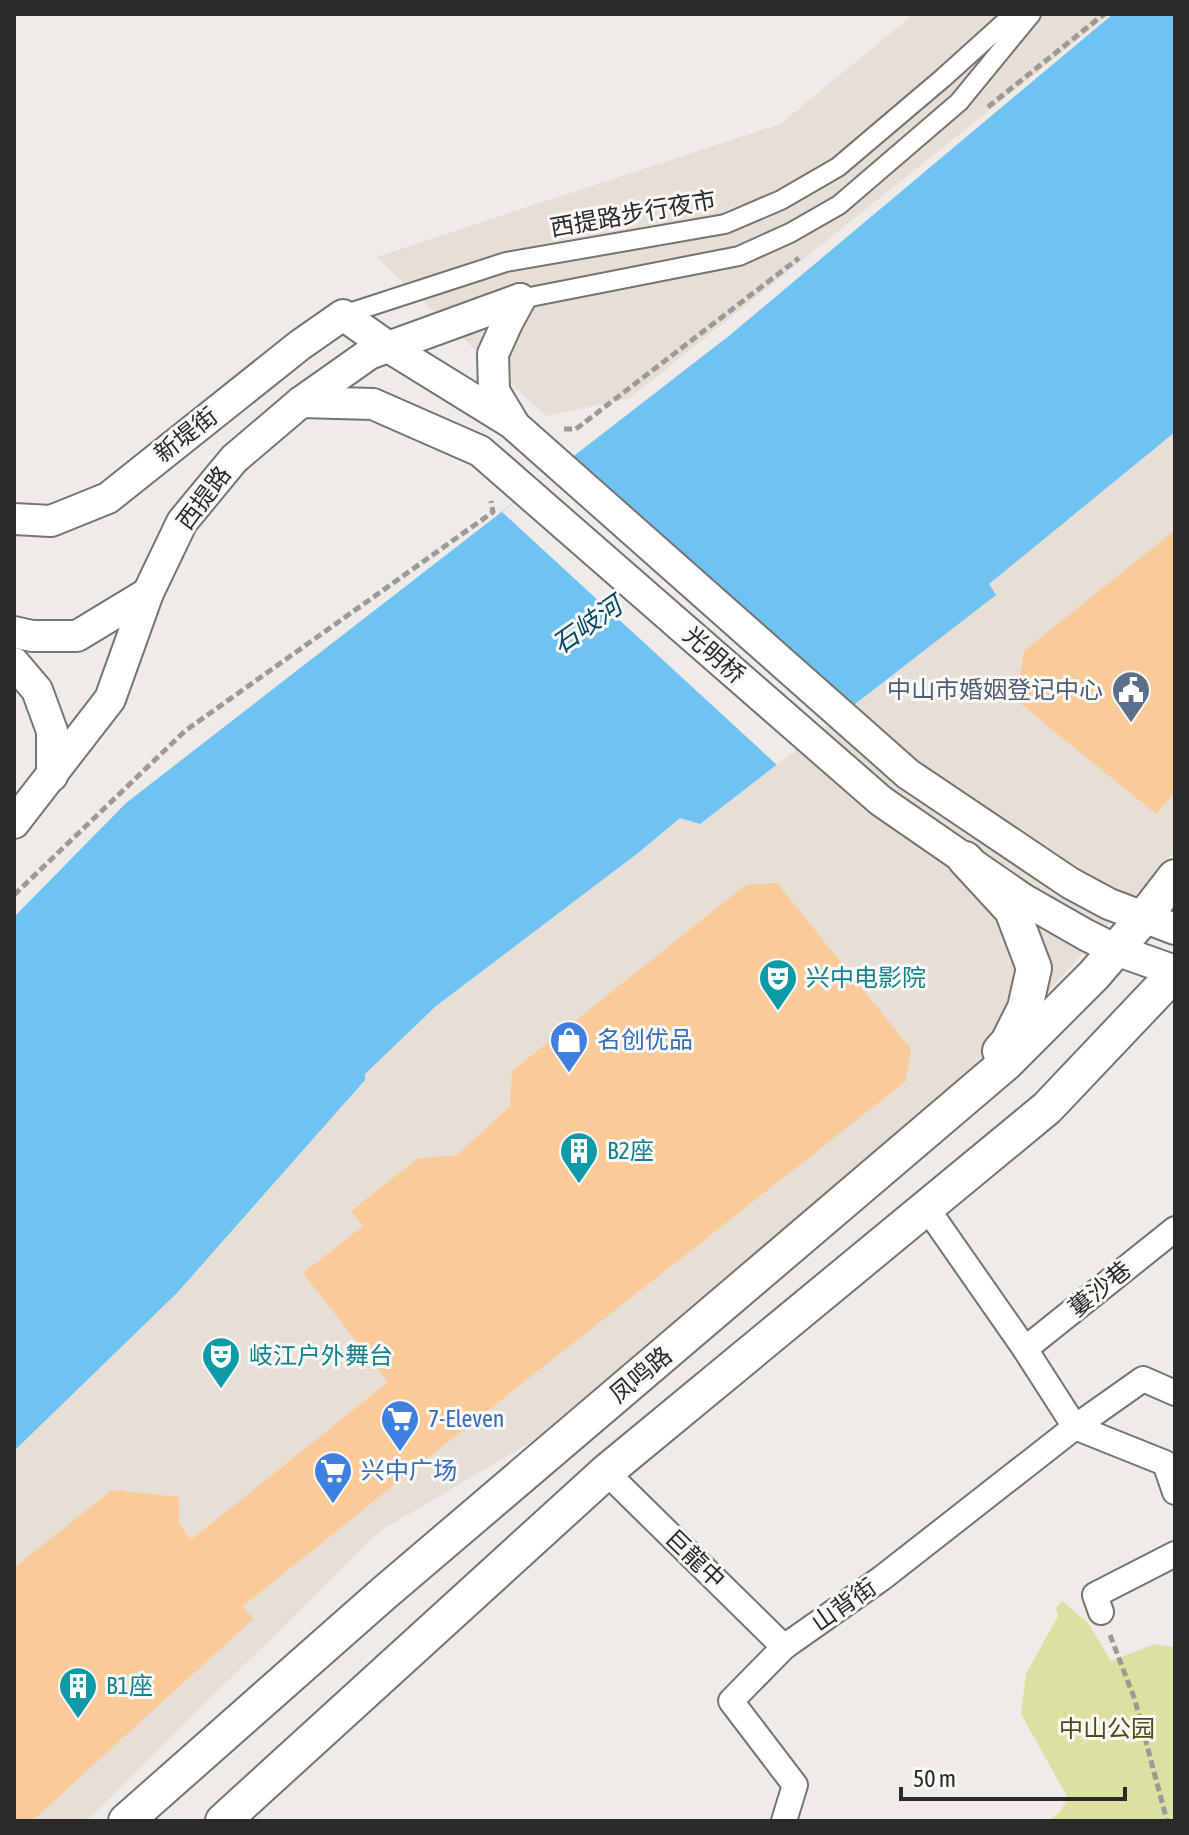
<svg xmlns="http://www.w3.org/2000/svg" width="1189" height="1835" font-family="'Asap Condensed','Noto Sans SC',sans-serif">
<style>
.built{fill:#e7ded5}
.green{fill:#dbe1a1}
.water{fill:#6fc3f2}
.pier{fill:#eeebe8}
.building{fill:#facb98}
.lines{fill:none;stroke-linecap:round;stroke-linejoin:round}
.pedestrian-casing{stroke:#767471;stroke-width:22}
.minor-casing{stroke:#767471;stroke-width:28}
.tertiary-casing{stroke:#767471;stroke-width:34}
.secondary-casing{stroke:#767471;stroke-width:38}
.path{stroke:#9c9a97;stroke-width:5;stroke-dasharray:8 4;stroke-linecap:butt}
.pedestrian{stroke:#fff;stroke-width:18}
.minor{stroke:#fff;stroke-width:24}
.tertiary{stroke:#fff;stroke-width:30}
.secondary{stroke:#fff;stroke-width:34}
.labels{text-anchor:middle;stroke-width:6;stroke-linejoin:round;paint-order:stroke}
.street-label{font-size:24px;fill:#2b2a29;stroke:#fbf9f6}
.service-label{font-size:24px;fill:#4e5e75;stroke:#fbf9f6;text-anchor:end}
.culture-label{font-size:24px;fill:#0d838f;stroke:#fbf9f6;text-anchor:start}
.shop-label{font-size:24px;fill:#366cbe;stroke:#fbf9f6;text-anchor:start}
.park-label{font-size:24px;fill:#4b4e10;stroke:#fbf9f6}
.water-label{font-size:26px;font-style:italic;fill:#004867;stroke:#fbf9f6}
</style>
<rect width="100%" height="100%" fill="#eeebe8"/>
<g class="built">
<polygon points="914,14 1110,14 630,398 546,416 376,257 780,124"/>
<polygon points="1175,432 1175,851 1011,1033 604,1399 380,1531 86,1821 14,1821 14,1451 177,1293 365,1080 364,1074 436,1006 638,853 680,818 700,824 996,595 988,584"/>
</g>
<polygon class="green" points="1062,1601 1088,1623 1111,1661 1155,1644 1175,1647 1175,1821 1049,1821 1060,1812 1068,1798 1021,1714 1026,1674 1058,1616 1056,1608"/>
<polygon class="water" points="1113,14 1175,14 1175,432 989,584 996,595 700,824 680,818 638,853 436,1006 365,1074 365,1080 177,1293 14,1451 14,917 126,803 730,335"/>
<polygon class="pier" points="574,456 852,707 777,765 502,512"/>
<g class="building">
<polygon points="1175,530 1175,792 1156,814 1016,700 1024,651"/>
<polygon points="777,883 911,1049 905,1082 440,1448 243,1606 253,1619 32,1821 14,1821 14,1568 112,1490 179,1497 179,1524 191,1540 388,1382 303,1273 363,1226 351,1211 417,1159 457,1155 510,1106 512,1071 746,885"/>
</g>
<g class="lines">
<defs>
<g id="pedestrian">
<polyline points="520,299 739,256 790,233 839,205 959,102 1031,14"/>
<polyline points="343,315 506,262 725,224 781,200 838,167 943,78 1014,14"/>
</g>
<g id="minor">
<polyline points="926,1207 1025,1349 1075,1427 1165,1463 1175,1492"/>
<polyline points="1025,1349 1175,1229"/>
<polyline points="606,1472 784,1647"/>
<polyline points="1101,1612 1095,1595 1175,1554"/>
<polyline points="784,1821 795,1785 731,1701 784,1647 882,1578 1075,1427 1143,1379 1175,1393"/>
</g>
<g id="tertiary">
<polyline points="520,299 507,323 493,354 494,391 515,426 908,774 1070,883 1109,904 1175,929"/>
<polyline points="301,402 373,404 480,451 881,801 1023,899 1086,935 1116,950 1175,971"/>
<polyline points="14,519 51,521 108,498 300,345 343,315 387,346 510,422"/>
<polyline points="14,632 32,636 77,636 148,593"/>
<polyline points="14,663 37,690 52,731 52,776"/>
<polyline points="14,823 110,699 148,593 182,522 234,459 301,402 369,354 520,299"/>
</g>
<g id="secondary">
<polyline points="965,859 1012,910 1034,968 1025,1008 1008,1042 1000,1051"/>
<polyline points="126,1821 383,1594 1006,1063 1094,975 1144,917 1175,877"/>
<polyline points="223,1821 606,1472 1047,1108 1175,973"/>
</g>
</defs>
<use href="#pedestrian" class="pedestrian-casing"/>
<use href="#minor" class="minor-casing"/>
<use href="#tertiary" class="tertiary-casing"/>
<use href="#secondary" class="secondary-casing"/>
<g class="path">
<polyline points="988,107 1104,14"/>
<polyline points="564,429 576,429 799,258"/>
<polyline points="14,895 185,731 493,512 491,501"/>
<polyline points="1110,1635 1135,1700 1167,1821"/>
</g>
<use href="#pedestrian" class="pedestrian"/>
<use href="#minor" class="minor"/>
<use href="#tertiary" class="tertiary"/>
<use href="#secondary" class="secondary"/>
</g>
<defs>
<symbol id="civic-pin" viewBox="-11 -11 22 30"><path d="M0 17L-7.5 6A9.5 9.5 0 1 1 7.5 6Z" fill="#5c6f8a" stroke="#fbf9f6"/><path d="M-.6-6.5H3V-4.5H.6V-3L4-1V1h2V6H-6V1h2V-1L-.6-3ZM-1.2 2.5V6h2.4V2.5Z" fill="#fff"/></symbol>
<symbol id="theatre-pin" viewBox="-11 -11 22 30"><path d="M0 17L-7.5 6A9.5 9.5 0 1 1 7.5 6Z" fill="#0f9aa8" stroke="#fbf9f6"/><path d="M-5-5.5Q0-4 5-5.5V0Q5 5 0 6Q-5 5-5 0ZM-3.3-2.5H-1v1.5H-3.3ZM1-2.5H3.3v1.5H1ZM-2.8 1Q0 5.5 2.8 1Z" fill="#fff"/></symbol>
<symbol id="shop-pin" viewBox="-11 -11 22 30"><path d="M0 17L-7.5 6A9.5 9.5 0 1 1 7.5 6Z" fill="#3f7fe0" stroke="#fbf9f6"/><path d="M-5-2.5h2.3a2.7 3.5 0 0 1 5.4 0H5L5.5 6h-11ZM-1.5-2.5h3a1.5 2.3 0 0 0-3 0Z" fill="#fff"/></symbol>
<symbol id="building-pin" viewBox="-11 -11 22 30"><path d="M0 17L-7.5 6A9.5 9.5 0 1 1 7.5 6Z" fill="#0f9aa8" stroke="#fbf9f6"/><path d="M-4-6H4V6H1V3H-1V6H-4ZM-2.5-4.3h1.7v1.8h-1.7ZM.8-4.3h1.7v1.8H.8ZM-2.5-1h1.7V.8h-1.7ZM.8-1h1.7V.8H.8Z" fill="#fff"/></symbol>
<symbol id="supermarket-pin" viewBox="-11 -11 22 30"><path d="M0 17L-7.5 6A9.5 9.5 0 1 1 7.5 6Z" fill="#3f7fe0" stroke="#fbf9f6"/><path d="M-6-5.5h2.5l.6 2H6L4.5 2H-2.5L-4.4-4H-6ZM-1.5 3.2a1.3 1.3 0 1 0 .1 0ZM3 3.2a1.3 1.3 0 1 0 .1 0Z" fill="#fff"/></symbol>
</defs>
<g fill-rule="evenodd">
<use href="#civic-pin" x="1109" y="668" width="44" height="60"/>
<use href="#theatre-pin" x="756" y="956" width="44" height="60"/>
<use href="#shop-pin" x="547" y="1018" width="44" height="60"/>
<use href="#building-pin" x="557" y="1129" width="44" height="60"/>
<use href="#theatre-pin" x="199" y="1334" width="44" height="60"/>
<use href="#supermarket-pin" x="378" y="1397" width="44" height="60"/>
<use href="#supermarket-pin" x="311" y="1449" width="44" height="60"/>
<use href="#building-pin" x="56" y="1664" width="44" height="60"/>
</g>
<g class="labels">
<g class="street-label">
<text transform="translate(633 214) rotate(-10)" y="8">西提路步行夜市</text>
<text transform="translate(186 435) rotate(-38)" y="8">新堤街</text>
<text transform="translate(204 498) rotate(-53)" y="8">西提路</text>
<text transform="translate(714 655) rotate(41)" y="8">光明桥</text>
<text transform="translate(1100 1289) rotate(-39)" y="8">蔞沙巷</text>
<text transform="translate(641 1375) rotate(-40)" y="8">凤鸣路</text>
<text transform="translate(695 1559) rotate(44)" y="8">巨龍中</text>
<text transform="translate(844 1605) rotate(-35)" y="8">山背街</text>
</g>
<g class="service-label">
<text x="1103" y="698">中山市婚姻登记中心</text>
</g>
<g class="culture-label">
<text x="806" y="986">兴中电影院</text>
<text x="607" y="1159">B2座</text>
<text x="249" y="1364">岐江户外舞台</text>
<text x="106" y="1694">B1座</text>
</g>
<g class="shop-label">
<text x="597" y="1048">名创优品</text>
<text x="428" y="1427">7-Eleven</text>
<text x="361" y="1479">兴中广场</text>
</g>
<g class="park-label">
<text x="1107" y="1737">中山公园</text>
</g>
<g class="water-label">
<text transform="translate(587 625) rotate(-35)" y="9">石岐河</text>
</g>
</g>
<rect width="1189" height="1835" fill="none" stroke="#2b2a29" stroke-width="32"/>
<path d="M901 1787v12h224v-12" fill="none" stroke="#2b2a29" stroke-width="4"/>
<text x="913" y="1787" font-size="24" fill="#2b2a29" stroke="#fbf9f6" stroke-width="6" paint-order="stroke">50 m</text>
</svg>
